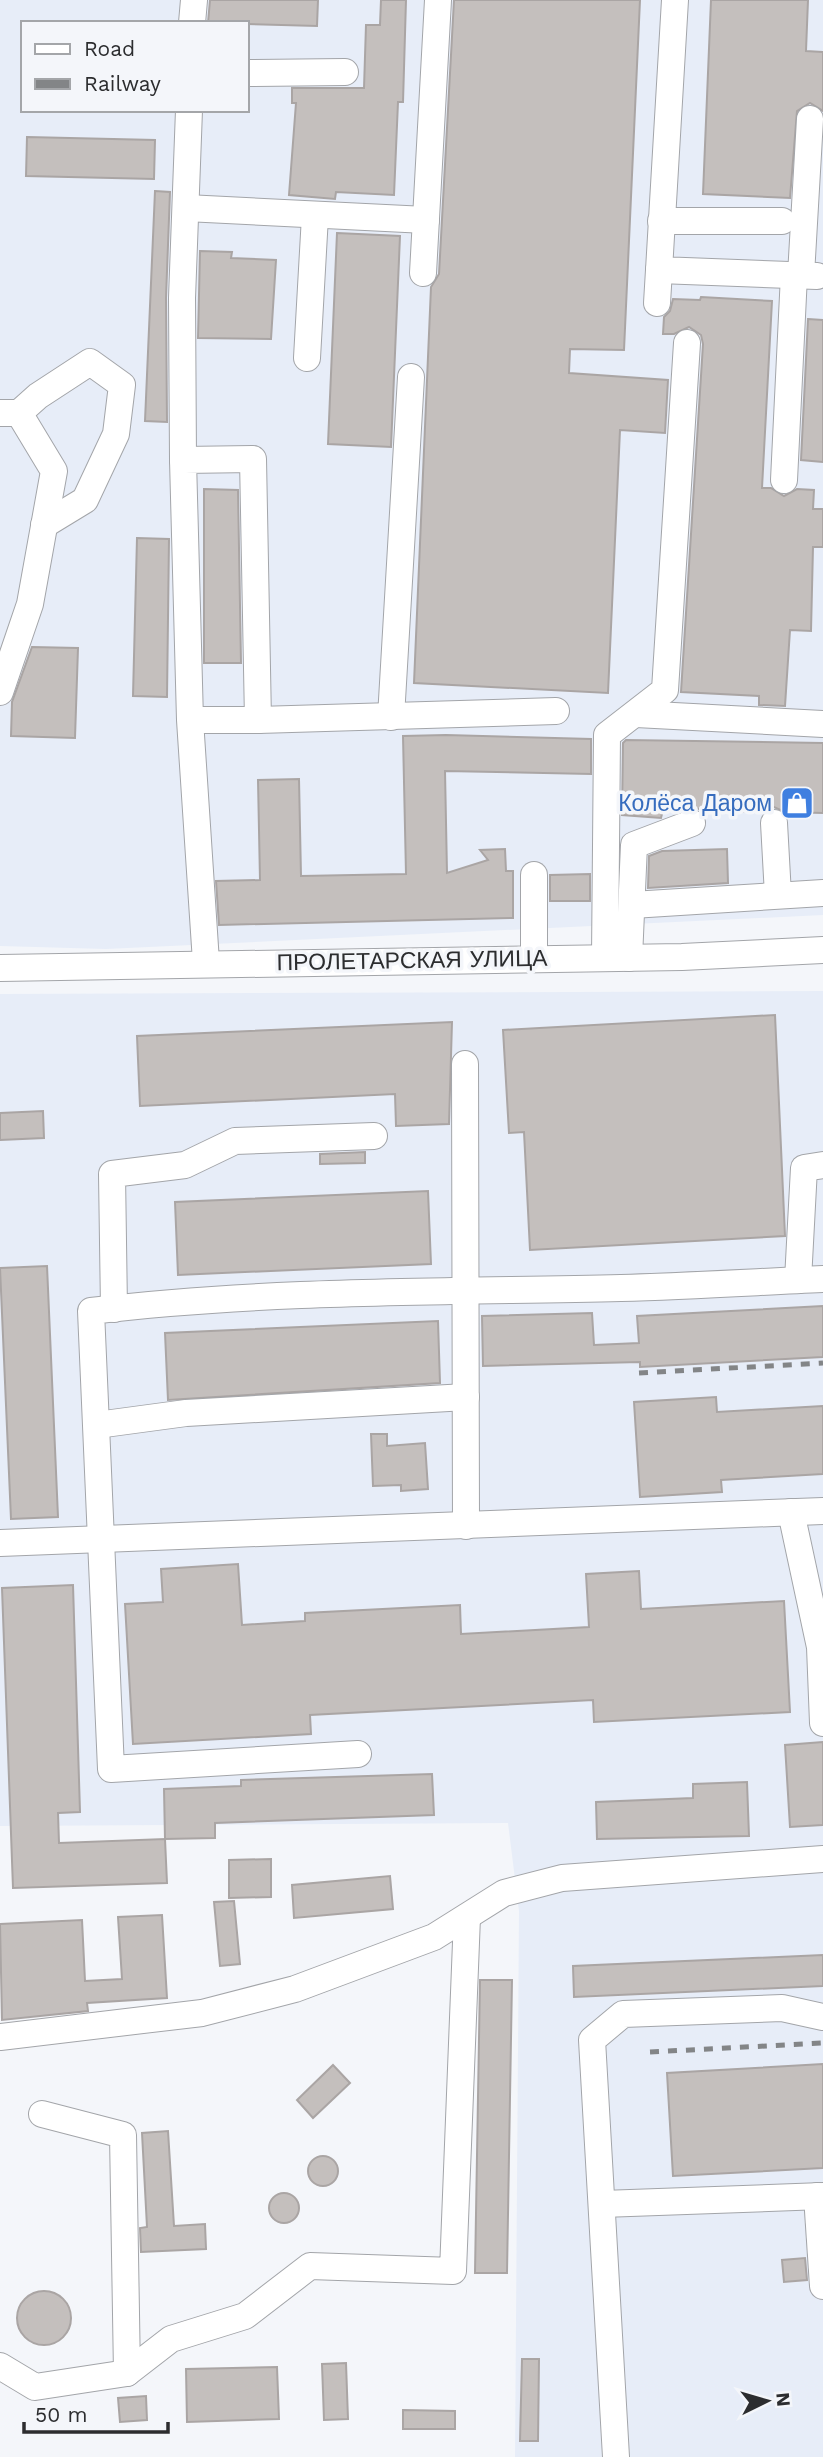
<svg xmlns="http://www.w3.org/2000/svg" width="823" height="2457" font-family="'Work Sans',sans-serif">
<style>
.built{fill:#e7edf8;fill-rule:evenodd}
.building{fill:#c4bfbd;stroke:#aaa5a4;stroke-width:2}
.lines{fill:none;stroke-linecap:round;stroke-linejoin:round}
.minor-casing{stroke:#a3a5a9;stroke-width:28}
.minor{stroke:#fff;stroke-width:26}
.rail{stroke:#838587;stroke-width:5;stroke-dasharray:9 9;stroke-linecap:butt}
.labels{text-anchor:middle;stroke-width:7;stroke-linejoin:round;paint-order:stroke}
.shop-label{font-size:23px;fill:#366cbe;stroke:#f4f6fa;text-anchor:end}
.street-label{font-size:23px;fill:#2c2d2f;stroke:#f4f6fa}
</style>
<rect width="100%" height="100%" fill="#f4f6fa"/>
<g class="built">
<path d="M0,0h823v915l-717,34 -106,-3zM23,23h224v87h-224z"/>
<polygon points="823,991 823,2457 515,2457 519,1911 508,1823 0,1826 0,994"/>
</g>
<g class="building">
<polygon points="210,0 318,0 317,26 208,23"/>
<polygon points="381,0 406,0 403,102 398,102 394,195 336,192 335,199 289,195 296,103 292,103 292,88 364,88 366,25 380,25"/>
<polygon points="454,0 640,0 624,350 570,349 569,373 668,380 665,433 620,430 608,693 414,683 431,287 439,274"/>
<polygon points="711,0 808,0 806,51 823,52 823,111 810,103 797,111 790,198 703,194"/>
<polygon points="27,137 155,140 154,179 26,176"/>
<polygon points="155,191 170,192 166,298 167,422 145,421"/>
<polygon points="337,233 400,236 391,447 328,444"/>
<polygon points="200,251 232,252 231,258 276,260 271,339 198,338"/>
<polygon points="701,297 772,301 762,488 771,488 784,496 797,489 814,490 813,509 823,509 823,547 813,547 811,631 790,630 785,706 759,705 759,696 681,692 703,344 701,335 689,327 674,334 663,334 664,317 670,311 673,299 700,300"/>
<polygon points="808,319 823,320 823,462 801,460"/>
<polygon points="204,489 238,490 241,663 204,663"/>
<polygon points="137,538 169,539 167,697 133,696"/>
<polygon points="32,647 78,648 75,738 11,736 12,702"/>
<polygon points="446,735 591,739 591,774 445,771 447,873 488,860 480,850 505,849 506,871 513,871 513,918 219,925 216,881 260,880 258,780 299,779 301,876 406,874 403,736"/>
<polygon points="626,740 823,743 823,813 785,812 774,807 764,812 701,810 694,807 663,810 661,818 622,815 623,743"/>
<polygon points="727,849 728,883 648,888 649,856 662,851"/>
<polygon points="590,874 590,901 550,901 550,875"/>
<polygon points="775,1015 785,1236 530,1250 524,1132 509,1133 503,1030"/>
<polygon points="452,1022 449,1124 396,1126 395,1094 140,1106 137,1036"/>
<polygon points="43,1111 44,1138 0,1140 0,1113"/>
<polygon points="365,1152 365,1163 320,1164 320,1154"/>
<polygon points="428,1191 431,1264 178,1275 175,1202"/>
<polygon points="47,1266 58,1517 11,1519 0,1268"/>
<polygon points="823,1306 823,1357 640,1367 640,1362 483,1366 482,1316 592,1313 594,1345 639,1343 637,1316"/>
<polygon points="438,1321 440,1383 168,1400 165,1333"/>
<polygon points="716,1397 717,1412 823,1406 823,1474 721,1480 722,1492 640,1497 634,1402"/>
<polygon points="371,1434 387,1434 387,1446 425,1443 428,1489 401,1491 401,1485 373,1486"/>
<polygon points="238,1564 242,1625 305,1621 305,1613 460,1605 461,1634 589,1627 586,1574 639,1571 641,1609 784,1601 790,1712 594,1722 593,1700 310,1715 311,1734 133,1744 125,1604 163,1602 161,1569"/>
<polygon points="73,1585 80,1812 58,1813 59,1843 165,1839 167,1883 13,1888 2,1588"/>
<polygon points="823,1742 823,1825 790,1827 785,1745"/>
<polygon points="432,1774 434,1815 215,1823 215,1838 165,1839 164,1789 241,1786 241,1780"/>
<polygon points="747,1782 749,1836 597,1839 596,1802 693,1798 693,1784"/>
<polygon points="271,1859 271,1897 229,1898 229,1860"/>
<polygon points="390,1876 393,1909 294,1918 292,1885"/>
<polygon points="234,1901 240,1964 220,1966 214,1902"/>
<polygon points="162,1915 167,1998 87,2003 88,2011 2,2020 0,1924 82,1920 85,1981 122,1979 118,1917"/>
<polygon points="823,1955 823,1986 574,1997 573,1966"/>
<polygon points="480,1980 512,1980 507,2273 475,2273"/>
<polygon points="823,2064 823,2168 673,2176 667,2073"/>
<polygon points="333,2065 350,2083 313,2118 297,2100"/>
<polygon points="168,2131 174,2226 205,2224 206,2249 141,2252 140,2228 147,2227 142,2133"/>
<circle cx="323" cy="2171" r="15"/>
<circle cx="284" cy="2208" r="15"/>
<polygon points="805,2258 807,2280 784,2282 782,2260"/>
<circle cx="44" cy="2318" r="27"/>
<polygon points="522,2359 539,2359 538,2441 520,2441"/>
<polygon points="346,2363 348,2419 324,2420 322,2364"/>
<polygon points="277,2367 279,2419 187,2422 186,2369"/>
<polygon points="146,2396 147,2420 120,2422 118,2398"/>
<polygon points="403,2410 455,2411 455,2429 403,2429"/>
</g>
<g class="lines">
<defs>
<g id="minor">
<polyline points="675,0 659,270 817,276"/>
<polyline points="192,23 194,0"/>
<polyline points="247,73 345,72"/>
<polyline points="186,208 426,220"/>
<polyline points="661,221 782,221"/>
<polyline points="423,273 438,0"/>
<polyline points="801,275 810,119"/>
<polyline points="657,303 659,270"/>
<polyline points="307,358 315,216"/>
<polyline points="0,413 19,413 54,471 30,604 0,692"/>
<polyline points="19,413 38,396 90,362 122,385 116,434 85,500 44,525"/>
<polyline points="183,460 182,298 189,110"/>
<polyline points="784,480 794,275"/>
<polyline points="636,714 823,724"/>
<polyline points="391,717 411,377"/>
<polyline points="190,720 183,460 253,459 258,720 190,720 206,962"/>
<polyline points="258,720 556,711"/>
<polyline points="774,823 778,895"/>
<polyline points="632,905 823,893"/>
<polyline points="605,958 607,735 665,690 687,343"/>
<polyline points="629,958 634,845 692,823"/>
<polyline points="534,959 534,875"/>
<polyline points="0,968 682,957 823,950"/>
<polyline points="465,1064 466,1526"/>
<polyline points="798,1280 804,1168 823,1165"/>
<polyline points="114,1309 112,1174 185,1165 235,1141 374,1136"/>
<polyline points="97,1425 186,1413 466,1397"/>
<polyline points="791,1512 820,1647 823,1723"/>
<polyline points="0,1543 823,1511"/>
<path d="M358,1754l-247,15 -20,-458c176,-21 354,-19 530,-23 68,-2 135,-6 202,-9"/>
<polyline points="0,2037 202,2013 295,1989 434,1937 504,1893 562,1878 823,1859"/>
<polyline points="42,2114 123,2135 127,2373"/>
<polyline points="817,2196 823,2286"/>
<polyline points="602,2204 823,2196"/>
<polyline points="0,2366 35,2387 127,2373 171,2339 245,2316 310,2266 453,2271 467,1917"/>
<polyline points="616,2457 592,2040 623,2014 782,2008 823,2017"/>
</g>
</defs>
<use href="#minor" class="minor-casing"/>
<use href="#minor" class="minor"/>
<g class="rail">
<polyline points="639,1373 823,1363"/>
<polyline points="650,2052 823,2043"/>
</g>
</g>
<defs>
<symbol id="shop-square" viewBox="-11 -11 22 22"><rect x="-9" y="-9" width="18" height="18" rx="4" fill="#3f7fe0" stroke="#f4f6fa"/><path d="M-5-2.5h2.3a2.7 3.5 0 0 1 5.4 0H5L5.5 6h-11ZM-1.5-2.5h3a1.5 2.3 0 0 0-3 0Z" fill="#fff"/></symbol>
</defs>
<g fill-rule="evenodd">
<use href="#shop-square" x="778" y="784" width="38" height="38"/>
</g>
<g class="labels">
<g class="shop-label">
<text x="772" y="811">Колёса Даром</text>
</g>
<g class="street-label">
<text transform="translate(412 960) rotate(-1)" y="8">ПРОЛЕТАРСКАЯ УЛИЦА</text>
</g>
</g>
<rect x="21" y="21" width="228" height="91" fill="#f4f6fa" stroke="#a4a6a9" stroke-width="2"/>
<rect x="35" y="44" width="35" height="10" fill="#ffffff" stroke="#a4a6a9" stroke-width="2"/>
<text x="84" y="56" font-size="21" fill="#2c2d2f">Road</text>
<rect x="35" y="79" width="35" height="10" fill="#838587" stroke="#a4a6a9" stroke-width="2"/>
<text x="84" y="91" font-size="21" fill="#2c2d2f">Railway</text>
<g transform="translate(767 2401) rotate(85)" stroke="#f4f6fa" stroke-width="5" paint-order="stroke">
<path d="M0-5L12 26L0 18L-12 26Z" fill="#2c2d2f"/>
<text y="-10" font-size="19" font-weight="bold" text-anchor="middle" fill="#2c2d2f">N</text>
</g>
<path d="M24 2422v10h144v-10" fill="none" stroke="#2c2d2f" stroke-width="3.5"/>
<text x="35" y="2422" font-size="21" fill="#2c2d2f" stroke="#f4f6fa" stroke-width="5" paint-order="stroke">50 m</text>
</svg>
